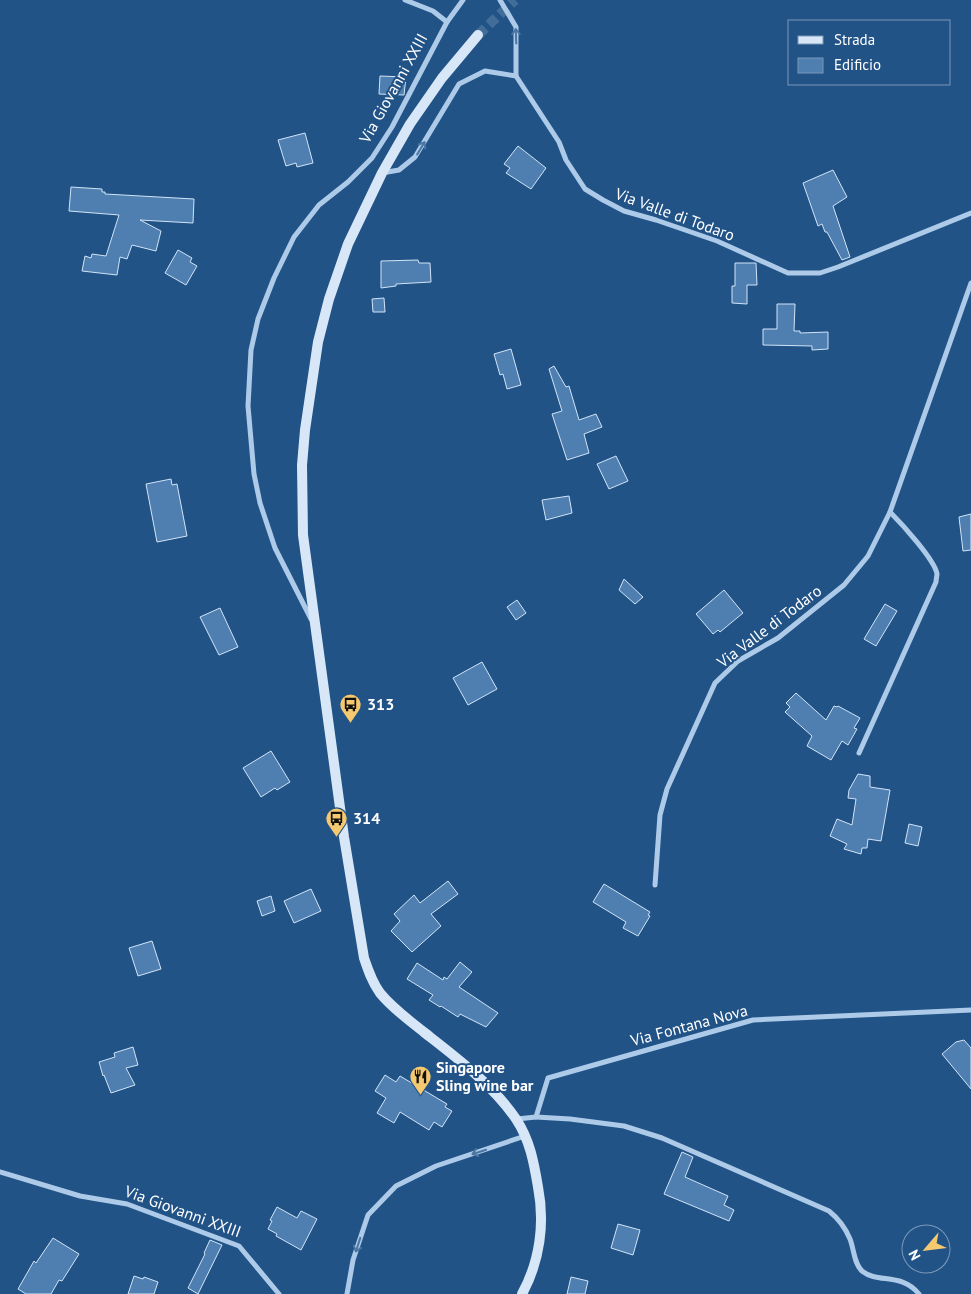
<svg xmlns="http://www.w3.org/2000/svg" width="971" height="1294" font-family="'PT Sans',sans-serif">
<style>
.building{fill:#4f7fb1;stroke:#d1e4f7}
.lines{fill:none;stroke-linecap:round;stroke-linejoin:round}
.secondary-tunnel{stroke:#436d99;stroke-width:10;stroke-dasharray:10 5;stroke-linecap:butt}
.street{stroke:#adcbe9;stroke-width:5}
.secondary{stroke:#d8e7f8;stroke-width:10}
.oneway{stroke:#4c77a4}
.labels{text-anchor:middle;stroke-width:4;stroke-linejoin:round;paint-order:stroke}
.street-label{font-size:16px;fill:#fff;stroke:#225387}
.poi-label{font-size:16px;font-weight:bold;fill:#fff;stroke:#225387;text-anchor:start}
</style>
<rect width="100%" height="100%" fill="#225387"/>
<g class="building">
<polygon points="380,76 406,77 404,95 379,94"/>
<polygon points="305,133 313,163 297,167 296,163 286,166 278,140"/>
<polygon points="518,146 546,168 531,189 506,173 510,168 504,164"/>
<polygon points="833,170 847,197 833,206 850,257 842,260 827,232 825,232 822,224 818,226 803,183"/>
<polygon points="71,187 102,189 102,192 105,192 105,194 194,199 193,223 140,220 161,231 156,251 132,245 127,259 120,257 117,275 82,271 85,256 91,258 92,254 106,256 119,215 69,211"/>
<polygon points="178,250 192,258 190,262 197,266 186,285 165,273"/>
<polygon points="418,260 419,263 430,263 431,282 396,284 396,286 381,288 381,261"/>
<polygon points="735,263 756,263 757,285 747,285 747,304 732,303 732,286 735,286"/>
<polygon points="384,298 385,312 373,312 372,299"/>
<polygon points="777,304 795,304 794,331 800,331 800,333 828,332 828,349 812,350 812,346 763,345 763,329 777,329"/>
<polygon points="511,349 521,385 507,389 503,374 500,375 494,354"/>
<polygon points="554,366 566,387 569,386 579,420 596,414 602,427 584,434 589,453 567,460 552,414 562,411 549,369"/>
<polygon points="616,456 628,481 609,489 597,464"/>
<polygon points="171,479 172,485 177,484 187,536 157,542 146,484"/>
<polygon points="569,496 572,513 546,520 542,500"/>
<polygon points="971,514 971,550 963,551 959,517"/>
<polygon points="624,579 643,597 635,604 619,590"/>
<polygon points="724,590 743,613 720,632 718,630 713,634 696,614"/>
<polygon points="517,600 526,613 516,620 507,607"/>
<polygon points="885,604 897,611 876,646 864,639"/>
<polygon points="220,608 238,647 219,655 200,617"/>
<polygon points="482,662 497,689 468,705 453,678"/>
<polygon points="796,693 826,720 834,706 837,707 838,706 860,718 854,728 857,729 848,745 842,741 831,760 807,746 812,736 785,712 790,707 786,703"/>
<polygon points="271,751 290,782 277,790 275,788 261,797 243,768"/>
<polygon points="858,774 870,776 870,787 890,790 881,841 868,839 867,848 862,848 861,854 844,849 847,844 830,836 837,819 852,825 856,799 848,798 849,790"/>
<polygon points="909,824 922,827 918,846 905,843"/>
<polygon points="448,881 458,894 431,914 441,926 412,952 391,931 400,921 394,914 414,895 420,903"/>
<polygon points="604,884 650,912 648,915 650,916 638,936 623,928 626,922 593,902"/>
<polygon points="311,889 321,911 294,923 284,901"/>
<polygon points="271,896 275,911 262,916 257,901"/>
<polygon points="152,941 161,969 138,976 129,948"/>
<polygon points="460,962 472,972 459,987 498,1013 486,1027 460,1014 458,1017 441,1006 440,1007 429,1000 433,995 407,979 417,963 443,980 444,977 447,979"/>
<polygon points="964,1040 971,1048 971,1089 942,1054 956,1042"/>
<polygon points="133,1047 138,1065 126,1068 135,1085 111,1093 104,1075 103,1076 99,1062 115,1057 114,1053"/>
<polygon points="385,1075 396,1082 400,1076 447,1104 445,1107 452,1111 442,1127 434,1122 429,1130 400,1112 394,1123 377,1113 386,1098 375,1091"/>
<polygon points="682,1152 693,1157 685,1177 728,1196 724,1205 734,1210 729,1221 664,1194"/>
<polygon points="277,1207 297,1218 301,1211 317,1219 301,1250 276,1236 277,1234 268,1229 272,1221 270,1220"/>
<polygon points="618,1224 640,1230 633,1255 611,1248"/>
<polygon points="53,1238 79,1254 62,1281 59,1280 51,1294 26,1294 18,1289 34,1261 36,1263"/>
<polygon points="210,1240 222,1245 198,1294 188,1288 205,1254 204,1253"/>
<polygon points="134,1276 143,1279 144,1277 158,1282 154,1294 128,1294"/>
<polygon points="571,1277 588,1281 585,1294 567,1294"/>
</g>
<g class="lines">
<polyline class="secondary-tunnel" points="478,35 515,0"/>
<g class="street">
<polyline points="405,0 433,11 447,22"/>
<polyline points="500,0 516,27 516,76"/>
<polyline points="382,173 399,170 415,157 459,84 485,71 516,76 559,142 566,160 585,189 603,200 624,211 656,220 717,241 788,273 820,273 838,267 971,213"/>
<polyline points="311,619 275,548 260,503 254,474 248,406 251,350 258,319 274,278 294,237 319,205 348,182 372,158 392,127 447,22 463,0"/>
<path d="M859,753l77,-171c0,-3 1,-6 1,-8 -2,-14 -36,-51 -47,-62l81,-229"/>
<polyline points="655,885 660,815 667,789 715,683 738,661 778,638 844,585 868,556 890,512"/>
<path d="M536,1117l34,2 54,7 38,12 167,73c10,8 16,16 21,28 4,10 4,25 12,32 16,13 39,1 57,23"/>
<polyline points="517,1119 536,1117 548,1078 753,1020 971,1010"/>
<polyline points="0,1172 80,1196 127,1204 239,1246 279,1294"/>
<polyline points="347,1294 353,1260 368,1215 396,1186 436,1166 525,1136"/>
</g>
<path class="secondary" d="M478,35l-36,43 -32,46 -28,49 -34,71 -19,55 -11,43 -13,88 -3,35 1,70 41,302 20,121c4,12 8,24 16,35 13,16 29,27 45,40 32,25 68,52 91,86 14,21 18,44 22,68 7,36 2,74 -16,107"/>
</g>
<defs><path id="oneway-shaft" d="M-6 0H5M1.5-3L5.5 0L1.5 3" fill="none" stroke-width="1.6" stroke-linecap="round" stroke-linejoin="round" transform="scale(1.25)"/></defs>
<g class="oneway">
<use href="#oneway-shaft" transform="translate(516 36) rotate(-92)"/>
<use href="#oneway-shaft" transform="translate(421 148) rotate(-59)"/>
<use href="#oneway-shaft" transform="translate(479 1152) rotate(162)"/>
<use href="#oneway-shaft" transform="translate(358 1245) rotate(108)"/>
</g>
<defs>
<symbol id="bus-pin" viewBox="-11 -11 22 30"><path d="M0 17L-7.5 6A9.5 9.5 0 1 1 7.5 6Z" fill="#f5c96f" stroke="#225387"/><path d="M-5-6H5V4H4V6H2V4H-2V6H-4V4H-5ZM-3.5-4V0h7V-4ZM-3.5 1.2v1.5H-2V1.2ZM2 1.2v1.5H3.5V1.2Z" fill="#111"/></symbol>
<symbol id="restaurant-pin" viewBox="-11 -11 22 30"><path d="M0 17L-7.5 6A9.5 9.5 0 1 1 7.5 6Z" fill="#f5c96f" stroke="#225387"/><path d="M-5-6h1v4h1v-4h1v4h1v-4h1v5L-1.5 .5V6h-2V.5L-5-1ZM5-6V6H3V1.5H1.5Q1.5-4 5-6Z" fill="#111"/></symbol>
</defs>
<g fill-rule="evenodd">
<use href="#bus-pin" x="338" y="692" width="25" height="34"/>
<use href="#bus-pin" x="324" y="806" width="25" height="34"/>
<use href="#restaurant-pin" x="408" y="1064" width="25" height="34"/>
</g>
<g class="labels">
<g class="street-label">
<text transform="translate(393 88) rotate(-61)" y="6">Via Giovanni XXIII</text>
<text transform="translate(675 214) rotate(20)" y="6">Via Valle di Todaro</text>
<text transform="translate(769 626) rotate(-37)" y="6">Via Valle di Todaro</text>
<text transform="translate(689 1025) rotate(-15)" y="6">Via Fontana Nova</text>
<text transform="translate(183 1211) rotate(20)" y="6">Via Giovanni XXIII</text>
</g>
<g class="poi-label">
<text x="367" y="710">313</text>
<text x="353" y="824">314</text>
<text x="436" y="1073">Singapore<tspan x="436" dy="18">Sling wine bar</tspan></text>
</g>
</g>
<rect x="788" y="20" width="162" height="65" fill="#225387" stroke="#7a98b7"/>
<rect x="798" y="36" width="25" height="8" fill="#d8e7f8" stroke="#7a98b7"/>
<text x="834" y="45" font-size="15" fill="#ffffff">Strada</text>
<rect x="798" y="58" width="25" height="15" fill="#4f7fb1" stroke="#7a98b7"/>
<text x="834" y="70" font-size="15" fill="#ffffff">Edificio</text>
<g transform="translate(926 1249) rotate(242)"><circle r="24" fill="#225387" stroke="#7a98b7"/>
<path d="M0-4L9 19L0 12L-9 19Z" fill="#f5c96f"/>
<text y="-8" font-size="14" font-weight="bold" text-anchor="middle" fill="#ffffff">N</text>
</g>
</svg>
